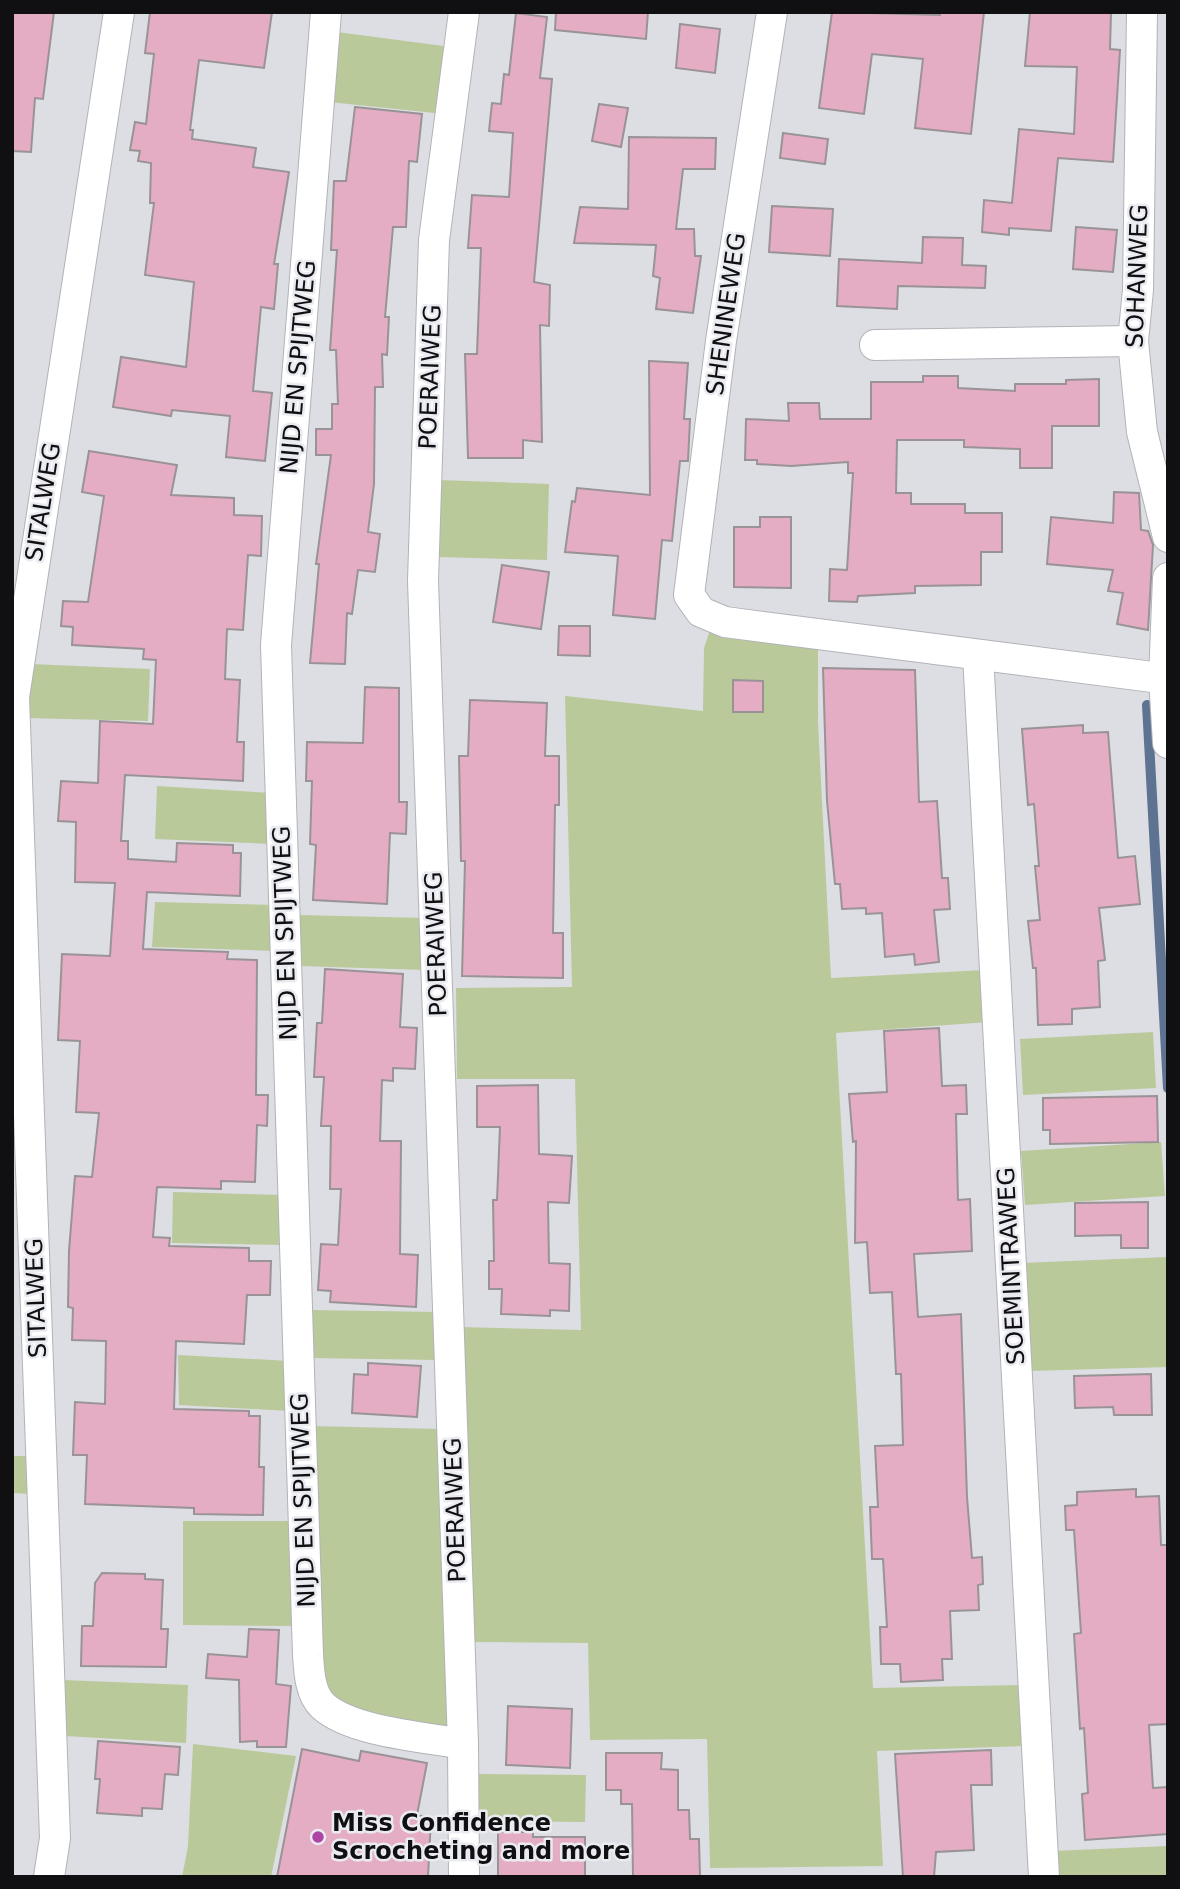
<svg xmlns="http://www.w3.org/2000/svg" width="1180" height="1889" font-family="'DejaVu Sans',sans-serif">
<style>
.green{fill:#bac99a}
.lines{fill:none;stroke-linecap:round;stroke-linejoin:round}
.stream{stroke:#5e7291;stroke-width:10}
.building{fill:#e5adc4;stroke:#999396;stroke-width:2}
.street-casing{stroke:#b1b3b8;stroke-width:32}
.street{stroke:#fff;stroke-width:30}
.poi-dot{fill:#ad44a6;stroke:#eaebf1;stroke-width:2.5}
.labels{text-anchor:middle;stroke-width:5;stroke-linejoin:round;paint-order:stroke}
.street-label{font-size:24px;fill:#101012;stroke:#eaebf1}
.poi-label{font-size:24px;font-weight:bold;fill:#101012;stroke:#eaebf1;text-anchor:start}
</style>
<rect width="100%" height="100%" fill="#dddee3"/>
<g class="green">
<polygon points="337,32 451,47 444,114 329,102"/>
<polygon points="439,480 549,484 547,560 437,557"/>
<polygon points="710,630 818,645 818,722 831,978 985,970 989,1022 836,1033 873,1688 1024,1685 1027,1746 877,1751 883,1866 710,1868 707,1739 590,1740 588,1643 470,1642 460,1327 581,1330 575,1079 457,1079 456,988 572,987 565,696 703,711 704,648"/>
<polygon points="30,664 150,669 148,721 25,718"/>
<polygon points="157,786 272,793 272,844 155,839"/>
<polygon points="155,902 275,905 276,951 152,947"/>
<polygon points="299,915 426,918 426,970 299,966"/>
<polygon points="1153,1032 1156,1088 1023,1095 1020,1039"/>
<polygon points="1161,1142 1165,1196 1025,1205 1021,1151"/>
<polygon points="173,1192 286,1195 285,1245 172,1243"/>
<polygon points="1166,1257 1168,1367 1029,1371 1022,1263"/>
<polygon points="311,1310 437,1312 436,1360 310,1358"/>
<polygon points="178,1355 290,1361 291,1411 179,1405"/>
<polygon points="310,1426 441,1429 451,1724 446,1728 356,1715 324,1690"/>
<polygon points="12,1456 32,1456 32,1494 12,1493"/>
<polygon points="183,1521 297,1521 296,1626 183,1625"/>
<polygon points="63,1680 188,1685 186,1743 65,1736"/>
<polygon points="193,1744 296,1756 271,1877 182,1877 188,1846"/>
<polygon points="477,1774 586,1775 585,1822 476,1821"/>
<polygon points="1168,1846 1168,1877 1054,1877 1053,1851"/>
</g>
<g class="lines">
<polyline class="stream" points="1147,705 1168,1088"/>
</g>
<g class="building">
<polygon points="12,12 54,12 43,99 35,98 31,152 12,151"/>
<polygon points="150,12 272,12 264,68 199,60 190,130 193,130 192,139 256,148 253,167 289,172 274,264 278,264 274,309 261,307 253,391 272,393 265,461 226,457 230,416 172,410 171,416 113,407 121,357 186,367 194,282 145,275 154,203 150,203 151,163 138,161 140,151 130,150 135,122 146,124 154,54 145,53"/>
<polygon points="556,12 648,12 646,39 555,30"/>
<polygon points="832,12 940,15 940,12 984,12 971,134 915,128 923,59 872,54 864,114 819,108"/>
<polygon points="1030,12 1111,12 1110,49 1120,50 1113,162 1058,158 1051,231 1009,228 1009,235 982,232 984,200 1012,203 1019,129 1074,134 1077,67 1025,66"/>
<polygon points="516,13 547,17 540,78 552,79 534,282 550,285 549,326 540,325 542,442 523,440 523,458 468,458 465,354 477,354 481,248 468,248 472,195 509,197 513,133 489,131 492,103 501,104 504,74 509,75"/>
<polygon points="680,24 720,29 715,73 676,68"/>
<polygon points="599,104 628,108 621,147 592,141"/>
<polygon points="355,107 422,114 417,162 409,161 406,227 393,227 385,317 389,317 387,355 382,354 383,387 375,387 374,484 368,532 380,534 375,572 358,570 352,614 347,613 345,664 310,663 319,564 316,564 331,455 316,455 316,429 332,429 332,404 338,404 336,350 330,350 337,250 331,250 334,181 346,181"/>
<polygon points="783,133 828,139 825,164 780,158"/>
<polygon points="629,137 716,138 715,169 683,169 676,229 694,229 695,256 701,256 693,313 656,309 660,278 653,276 656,245 574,243 580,207 628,209"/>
<polygon points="772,206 833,209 830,256 769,252"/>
<polygon points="1076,227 1117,230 1113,272 1073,269"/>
<polygon points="923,237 963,238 962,265 986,266 985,288 898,286 897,309 837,306 839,259 922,263"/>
<polygon points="649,361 688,363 684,419 690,419 688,461 680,461 672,541 662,540 655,619 613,615 618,556 565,552 572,501 575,502 577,488 650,495"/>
<polygon points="923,376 958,376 958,388 1015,391 1015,384 1066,384 1066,380 1099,379 1099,426 1052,426 1052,468 1020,468 1020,449 964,447 964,440 897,440 896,493 911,493 911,504 965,504 965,513 1002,513 1002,552 981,552 981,585 915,586 915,593 858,596 857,602 829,601 830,569 847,570 853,473 848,473 848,462 791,466 757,464 757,460 745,460 746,419 789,421 788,403 819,403 820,419 871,419 871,382 923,382"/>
<polygon points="89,451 177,465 171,495 234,498 234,515 262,516 261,556 248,555 243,630 227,629 225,679 240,680 237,742 244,742 243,781 125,775 121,841 128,841 128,859 176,862 177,843 233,845 233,853 241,853 240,896 147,892 143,949 228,952 227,959 257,960 256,1095 268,1095 267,1126 257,1125 255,1182 221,1181 221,1189 157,1187 153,1237 170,1238 169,1246 249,1248 249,1261 271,1261 270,1295 247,1295 244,1344 176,1341 174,1409 249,1411 249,1416 260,1416 259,1467 264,1467 263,1515 194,1514 194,1508 85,1504 87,1455 73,1455 75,1402 105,1404 106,1341 72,1340 73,1308 68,1307 69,1251 75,1176 92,1177 99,1113 76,1112 80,1041 58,1040 62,954 110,956 115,883 75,882 76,822 58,821 61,781 98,783 100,721 153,724 156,660 143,659 144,649 72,645 73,627 61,626 63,601 88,602 104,496 82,492"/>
<polygon points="1114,492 1139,493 1141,530 1148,531 1153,545 1148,630 1117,624 1123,593 1108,591 1113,570 1047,564 1051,517 1113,523"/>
<polygon points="760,517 791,517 791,588 734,587 734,527 760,527"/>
<polygon points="502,565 549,572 541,629 493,622"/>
<polygon points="559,626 590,626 590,656 558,655"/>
<polygon points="823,668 915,670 919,802 937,801 942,878 948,878 950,909 934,910 939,962 915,965 914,954 885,957 882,913 866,914 866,908 842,909 840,884 835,884 827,801"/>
<polygon points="733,680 763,681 763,712 733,712"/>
<polygon points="365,687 399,688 399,802 407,802 406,834 390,833 387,904 313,900 316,845 310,844 312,781 306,781 307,742 363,743"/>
<polygon points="470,700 547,703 545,756 559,756 559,805 555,805 553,933 563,933 563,978 462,976 465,861 461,861 459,756 468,756"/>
<polygon points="1083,725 1083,733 1108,732 1118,858 1135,856 1140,904 1099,908 1105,960 1098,961 1100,1007 1072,1009 1072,1024 1038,1025 1036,968 1033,968 1028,921 1040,920 1035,866 1039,866 1034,804 1028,805 1022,729"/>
<polygon points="325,969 403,974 400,1027 417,1028 415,1069 393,1068 393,1081 382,1080 380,1141 401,1141 400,1254 418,1255 416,1307 330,1302 331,1291 318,1290 321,1244 338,1245 341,1189 330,1189 331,1126 321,1126 324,1077 314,1077 317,1023 322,1023"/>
<polygon points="939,1028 942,1086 966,1085 967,1114 956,1114 958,1200 970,1199 972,1251 914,1254 918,1317 961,1314 967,1497 972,1558 982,1557 983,1584 978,1585 979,1610 950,1611 952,1659 942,1659 943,1680 901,1682 900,1664 881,1664 880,1627 887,1627 883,1559 872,1559 870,1507 878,1507 875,1446 903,1445 901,1374 896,1374 892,1292 870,1293 867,1242 855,1243 856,1141 853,1142 849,1094 887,1092 884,1031"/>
<polygon points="538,1085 539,1154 572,1156 569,1203 548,1202 549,1263 570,1264 569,1311 550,1310 550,1316 501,1314 502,1289 489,1289 489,1261 494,1261 493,1200 497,1200 500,1127 477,1127 477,1086"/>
<polygon points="1157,1096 1158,1142 1050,1144 1050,1130 1043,1130 1043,1098"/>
<polygon points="1148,1202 1148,1248 1121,1248 1121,1235 1075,1236 1075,1203"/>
<polygon points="368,1363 421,1366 417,1417 352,1413 354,1374 368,1375"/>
<polygon points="1151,1374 1152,1415 1114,1415 1113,1407 1075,1408 1074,1376"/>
<polygon points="1136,1489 1136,1497 1159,1496 1161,1545 1168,1545 1168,1724 1149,1725 1153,1788 1168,1787 1168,1834 1085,1840 1082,1794 1088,1793 1084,1728 1080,1729 1074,1634 1081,1633 1074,1530 1066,1530 1065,1506 1077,1505 1077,1492"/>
<polygon points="102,1573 145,1574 145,1579 163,1580 161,1629 168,1629 166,1667 81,1666 82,1626 93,1626 95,1583"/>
<polygon points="249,1629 279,1630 276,1684 291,1686 286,1747 257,1747 257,1741 240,1742 239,1680 206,1678 208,1654 247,1657"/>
<polygon points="508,1706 572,1709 570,1768 506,1765"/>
<polygon points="98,1741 180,1747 178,1775 165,1774 162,1809 142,1808 142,1816 97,1813 100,1779 95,1779"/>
<polygon points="302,1749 359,1761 361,1751 427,1763 417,1815 431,1818 428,1877 277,1877"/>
<polygon points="991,1750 992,1785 971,1785 974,1850 936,1852 934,1877 903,1877 895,1754"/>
<polygon points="606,1753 662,1753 661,1769 678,1770 678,1810 689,1810 690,1839 699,1839 700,1877 633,1877 632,1804 621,1804 621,1790 606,1790"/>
<polygon points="498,1832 533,1832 533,1837 585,1837 585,1877 498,1877"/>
</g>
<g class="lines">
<defs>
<g id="street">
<path d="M326,12l-50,633 32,1010c1,16 2,39 15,51 29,26 102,31 140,38"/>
<polyline points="464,12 434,240 423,581 463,1744 464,1877"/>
<polyline points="772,12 721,341 689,595 701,612 725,622 1168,679"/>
<polyline points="1142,12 1138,290 1133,341 1142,432 1168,537"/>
<polyline points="875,345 1133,341"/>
<polyline points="1168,578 1164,678 1168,743"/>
<polyline points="978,655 1044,1877"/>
<polyline points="49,1877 55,1838 14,697 119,12"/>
</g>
</defs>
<use href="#street" class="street-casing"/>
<use href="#street" class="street"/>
</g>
<circle class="poi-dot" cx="318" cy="1837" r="7"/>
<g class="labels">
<g class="street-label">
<text transform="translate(1137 276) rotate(-88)" y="8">SOHANWEG</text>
<text transform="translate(726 314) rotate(-82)" y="8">SHENINEWEG</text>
<text transform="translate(298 367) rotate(-85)" y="8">NIJD EN SPIJTWEG</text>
<text transform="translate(430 377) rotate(-88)" y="8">POERAIWEG</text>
<text transform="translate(43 502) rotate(-81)" y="8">SITALWEG</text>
<text transform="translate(285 933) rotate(-92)" y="8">NIJD EN SPIJTWEG</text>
<text transform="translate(436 944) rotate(-92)" y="8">POERAIWEG</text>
<text transform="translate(1011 1266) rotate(-93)" y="8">SOEMINTRAWEG</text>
<text transform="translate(36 1298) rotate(-92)" y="8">SITALWEG</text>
<text transform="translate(303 1500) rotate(-92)" y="8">NIJD EN SPIJTWEG</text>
<text transform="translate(455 1510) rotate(-92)" y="8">POERAIWEG</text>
</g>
<g class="poi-label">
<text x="332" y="1831">Miss Confidence<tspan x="332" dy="28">Scrocheting and more</tspan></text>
</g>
</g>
<rect width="1180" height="1889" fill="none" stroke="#101012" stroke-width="28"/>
</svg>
